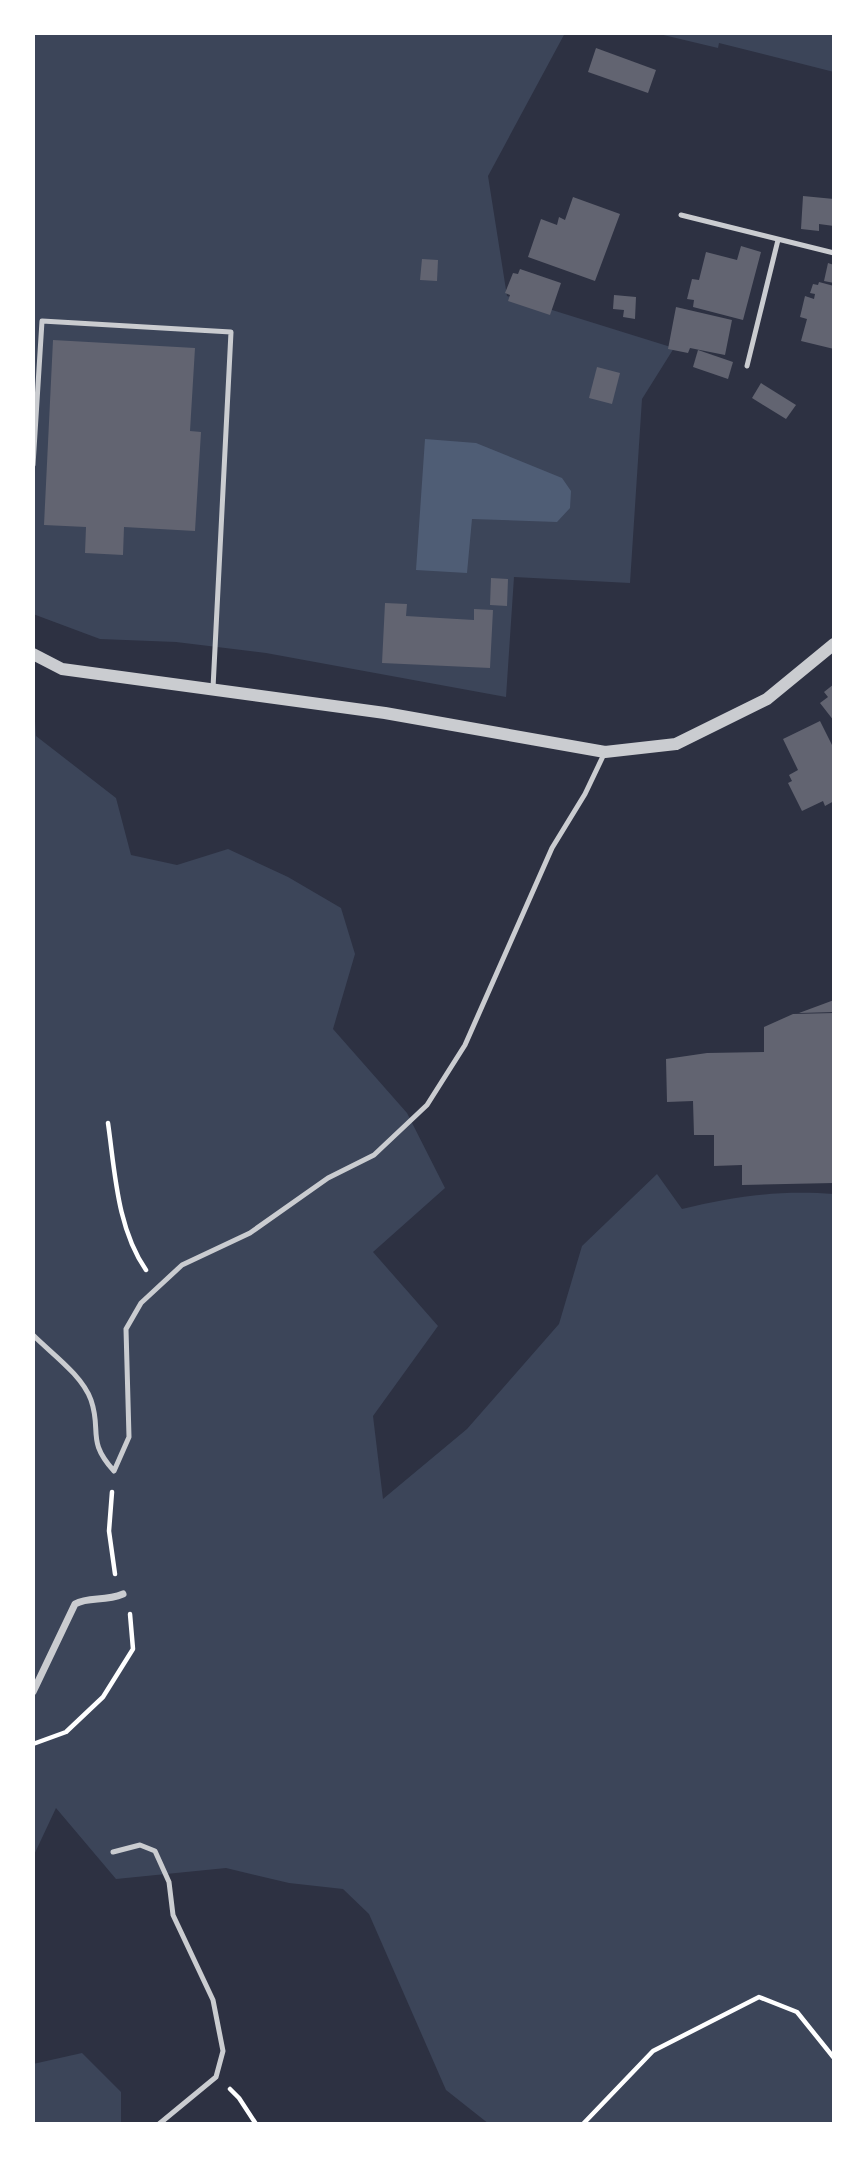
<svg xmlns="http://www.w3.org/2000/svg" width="867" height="2157" font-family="Signika,sans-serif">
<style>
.green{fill:#3c4559}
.water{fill:#4f5d75}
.building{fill:#626471}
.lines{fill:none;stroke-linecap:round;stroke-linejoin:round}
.path{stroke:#fff;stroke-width:4.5}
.service{stroke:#caccd0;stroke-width:5}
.minor{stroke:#caccd0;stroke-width:7}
.tertiary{stroke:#caccd0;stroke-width:12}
</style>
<rect width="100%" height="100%" fill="#2d3142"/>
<g class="green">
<polygon points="33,33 565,33 488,176 507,296 674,348 642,399 630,583 514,577 506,697 266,653 176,642 100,639 33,614"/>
<polygon points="655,33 834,33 834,72 719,43 718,48"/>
<path d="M33,691l3,45 80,62 15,57 46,10 51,-16 60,28 53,31 14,46 -22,75 74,84 38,75 -72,64 65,74 -65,90 10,83 84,-70 92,-105 23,-78 75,-72 25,35c54,-13 97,-19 152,-15v930h-345l-43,-34 -77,-176 -26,-25 -54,-6 -63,-15 -110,11 -60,-71 -23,49z"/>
<polygon points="82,2053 121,2092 121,2124 33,2124 33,2064"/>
</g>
<polygon class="water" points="425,439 476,443 562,478 571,491 570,508 557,522 472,519 467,573 416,570"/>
<g class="building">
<polygon points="596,48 656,70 648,93 588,72"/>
<polygon points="803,196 834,199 834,226 819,224 819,231 801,229"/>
<polygon points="573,197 620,214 595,281 528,257 541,219 557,225 559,217 565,220"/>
<polygon points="741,246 761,252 743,320 693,307 694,300 687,299 692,279 699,280 706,252 737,260"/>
<polygon points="422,259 438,260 437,281 420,280"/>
<polygon points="828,263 834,265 834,283 824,281"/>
<polygon points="520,269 561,283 550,315 508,301 510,295 505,293 513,273 518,274"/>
<polygon points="819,282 834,286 834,349 801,341 807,319 800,317 805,296 814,299 815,294 810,293 813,284 818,285"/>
<polygon points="614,295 636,297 635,319 623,317 624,310 613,309"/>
<polygon points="676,307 732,320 725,355 690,348 688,353 668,349"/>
<polygon points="53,340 195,348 190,431 201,432 195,531 124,527 123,555 85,553 86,527 44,525"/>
<polygon points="698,350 733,362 728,379 693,367"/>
<polygon points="597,367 620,373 612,404 589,398"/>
<polygon points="761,383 796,405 786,419 752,398"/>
<polygon points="491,578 508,579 507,606 490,605"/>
<polygon points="385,603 407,604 406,616 474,620 474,609 493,610 490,668 382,663"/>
<polygon points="834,684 834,721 820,703 828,697 824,692"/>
<polygon points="820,721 834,749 834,801 825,806 823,801 802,811 788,783 792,781 789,775 798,770 783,739"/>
<polygon points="834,1000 834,1012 800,1013 799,1013"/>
<polygon points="834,1013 834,1183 742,1185 742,1165 714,1166 714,1135 694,1135 693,1101 667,1102 666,1059 707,1053 764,1052 764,1027 793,1014"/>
</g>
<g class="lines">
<g class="path">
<path d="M108,1123c7,49 9,105 38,147"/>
<polyline points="112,1492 109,1531 115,1574"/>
<polyline points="33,1744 66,1732 103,1697 133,1649 130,1614"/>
<polyline points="230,2089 239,2098 256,2124"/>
<polyline points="583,2124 653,2051 759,1997 797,2012 834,2058"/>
</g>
<g class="service">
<polyline points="681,215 834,253"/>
<polyline points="747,366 778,240"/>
<polyline points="33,465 42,321 231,332 213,688"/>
<path d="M33,1335c19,19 49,40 58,65 11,32 -5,40 23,71l15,-34 -3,-108 15,-26 41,-38 68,-32 78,-55 46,-23 53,-50 38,-60 87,-197 33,-54 20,-42"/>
<polyline points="113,1852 140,1845 155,1851 169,1882 173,1915 213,2000 223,2051 216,2077 159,2124"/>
</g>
<path class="minor" d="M33,1692l42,-88c14,-8 29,-2 48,-10"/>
<polyline class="tertiary" points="33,654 62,669 385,713 605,752 676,744 767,699 834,644"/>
</g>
<rect width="867" height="2157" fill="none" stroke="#ffffff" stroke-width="70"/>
</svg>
